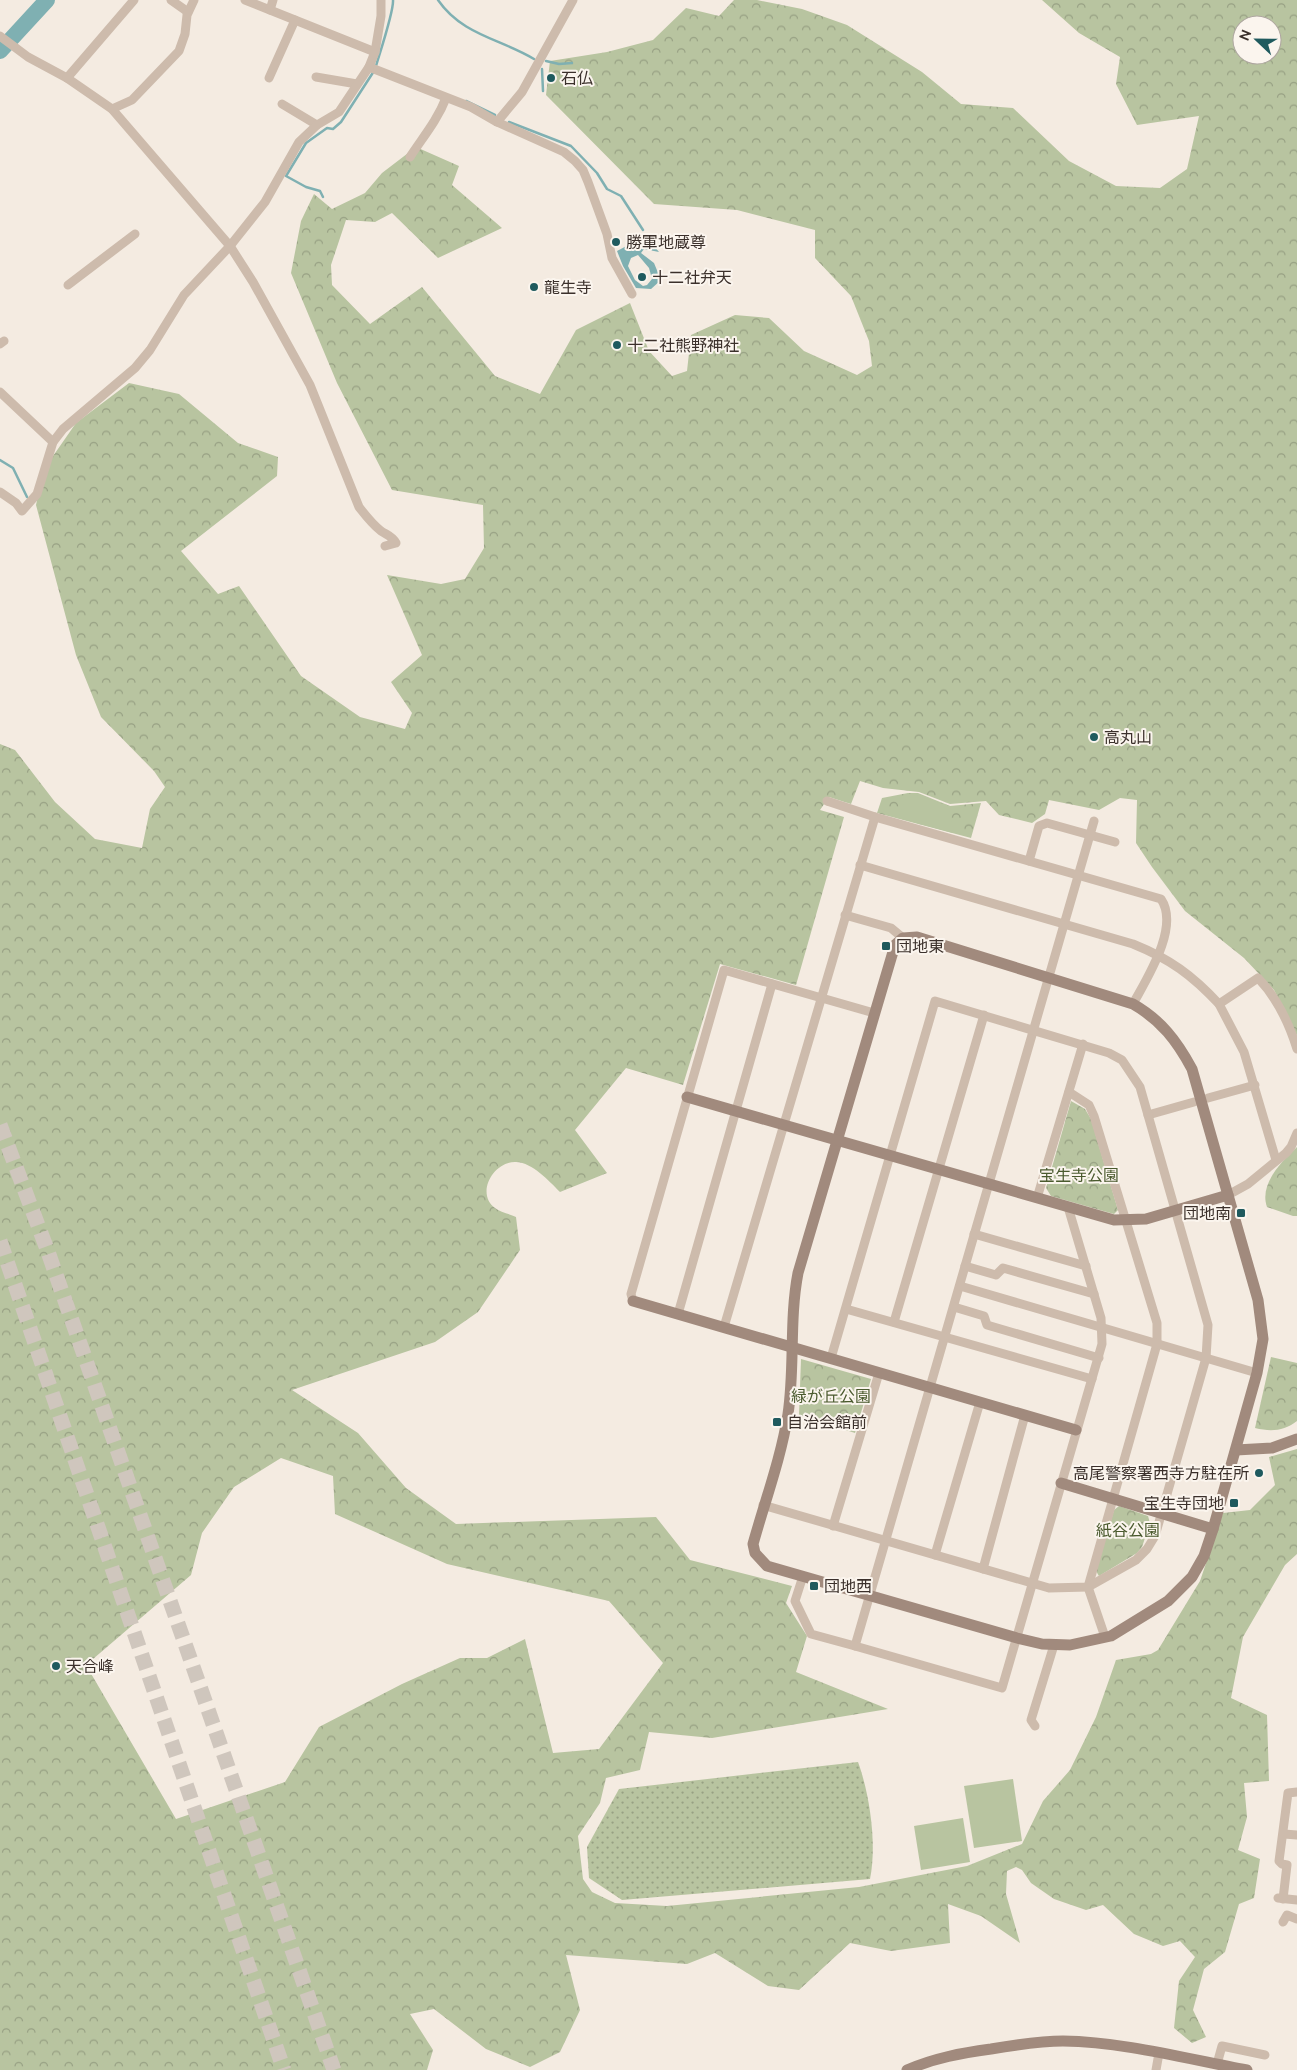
<svg xmlns="http://www.w3.org/2000/svg" width="1297" height="2070" font-family="Ubuntu,'Noto Sans JP',sans-serif">
<style>
.grass{fill:url(#grass-dots)}
.forest{fill:url(#forest-crowns);fill-rule:evenodd}
.pitch{fill:#b8c4a0}
.water{fill:#7fb0b2;fill-rule:evenodd}
.lines{fill:none;stroke-linecap:round;stroke-linejoin:round}
.stream{stroke:#7fb0b2;stroke-width:2.5}
.river{stroke:#7fb0b2;stroke-width:16}
.highway-tunnel{stroke:#cfc6bd;stroke-width:15;stroke-dasharray:15 8;stroke-linecap:butt}
.street{stroke:#cdbbac;stroke-width:9}
.secondary{stroke:#a18a7d;stroke-width:11}
.poi-dot{fill:#1f5a5e;stroke:#fbf5ee;stroke-width:2}
.labels{text-anchor:middle;stroke-width:4;stroke-linejoin:round;paint-order:stroke}
.poi-label{font-size:16px;fill:#3b302b;stroke:#fbf5ee;text-anchor:start}
.park-label{font-size:16px;fill:#4a5a2e;stroke:#fbf5ee}
</style>
<defs>
<pattern id="grass-dots" width="8" height="8" patternUnits="userSpaceOnUse" patternTransform="scale(1.25)"><rect width="8" height="8" fill="#b8c4a0"/><path d="M2 2h.1M6 6h.1" fill="none" stroke="#97a083" stroke-width="1.8" stroke-linecap="round"/></pattern>
<pattern id="forest-crowns" width="20" height="18" patternUnits="userSpaceOnUse" patternTransform="scale(1.25)"><rect width="20" height="18" fill="#b8c4a0"/><path d="M2 6a3 3 0 1 1 6 0M12 15a3 3 0 1 1 6 0" fill="none" stroke="#97a083"/></pattern>
</defs>
<rect width="100%" height="100%" fill="#f4ebe1"/>
<path class="grass" d="M858,1762c12,33 19,83 12,117l-248,21 -33,-22 -2,-31 32,-58z"/>
<g class="forest">
<path d="M734,0h23l45,9 45,16 75,47 39,32 52,4 56,53 47,25 44,2 27,-19 12,-53 -62,9 -21,-41 4,-27 -41,-24 -37,-33h255v1036l-23,-46 -30,-32 -59,-47 -33,-44 -16,-24 1,-43 -17,-2 -21,12 -50,-10 -4,14 -13,9 -33,-8 -13,-14 -36,3 -31,-12 -36,-4 -23,-7 -9,23 -22,-7 -9,13 24,7 -48,168 -76,-21 -37,121 -57,-17 -51,62 32,43 -47,19c-12,-12 -27,-29 -44,-30 -22,-1 -41,31 -21,46 5,4 15,6 21,9l4,33 -42,62 -43,30 -143,48 66,43 48,55 50,36 200,-7 34,43 102,26 -6,17 21,33 -11,36 92,37 -176,29 -63,-6 -9,38 -34,8 -6,25 -22,33 5,43 9,13 23,11 52,3 192,-19 108,-21 55,-22 21,-43 27,-31 26,-53 20,-57 35,-6 7,-4 42,-69 23,-68 27,-3 25,-25 -6,-28 28,-8v105l-12,11 -42,72 -12,61 36,17 2,66 -25,2 3,34 -9,33 22,9 -6,39 -15,6 -14,48 -21,17 -11,41 13,27 -14,6 -18,-15 5,-47 16,-24 -15,-16 -17,5 -29,-12 -31,-29 -17,5 -32,-11 -23,-16 -9,-13 -6,-3 -9,4 -1,23 14,49 -39,-27 -33,-12 2,39 -59,8 -41,-8 -51,47 -31,-4 -53,-33 -28,11 -121,-9 14,55 -20,42 -30,15 -44,-18 -52,-40 -24,5 23,36 -6,20h-427v-1326l15,6 40,52 40,37 47,9 8,-39 15,-22 -11,-16 -53,-54 -25,-62 -40,-150 8,-36 32,-46 53,-40 50,11 59,49 40,14 -1,19 -96,75 37,43 21,-8 62,90 59,41 45,12 7,-16 -21,-31 31,-27 -35,-80 54,9 24,-5 19,-31 -1,-43 -91,-15 -55,-107 -46,-110 10,-52 13,-27 18,15 33,-16 17,-20 34,-26 43,19 -7,19 50,43 -64,30 -46,-45 -17,9 -29,-2 -15,45 1,20 38,39 52,-37 73,89 45,18 36,-64 54,-27 19,48 23,25 15,-5 4,-36 44,-20 34,3 35,33 53,24 15,-9 -3,-25 -18,-45 -36,-38v-28l-78,-20 -83,-6 -108,-109 4,-34 57,-9 46,-12 33,-32 33,8zM1242,25h30v30h-30zM281,1458l52,18 2,38 112,50 162,37 54,62 -64,86 -46,4 -28,-114 -38,19h-27l-58,26 -83,43 -34,55 -109,37 -90,-154 105,-90 11,-42 32,-46z"/>
<polygon points="908,793 918,793 950,806 981,803 971,838 877,813 882,798"/>
<polygon points="1071,1101 1085,1109 1091,1119 1118,1210 1114,1214 1051,1196 1046,1188"/>
<path d="M1297,1147v69h-4l-26,-9c-8,-23 14,-45 30,-60z"/>
<path d="M1271,1357l26,6v58c-13,10 -26,11 -42,7z"/>
<polygon points="801,1359 871,1379 855,1433 799,1415"/>
<polygon points="1119,1506 1148,1516 1150,1523 1142,1547 1137,1553 1099,1576 1096,1571 1114,1510"/>
</g>
<g class="pitch">
<polygon points="908,793 950,806 953,833 898,818"/>
<polygon points="1013,1779 1022,1841 974,1848 964,1786"/>
<polygon points="963,1818 970,1862 921,1870 914,1826"/>
</g>
<path class="water" d="M648,239l11,13 -15,-3 -3,4 13,10 7,17 -10,9 -15,-1 -13,-22 -6,-15 19,-10zM638,255l11,13 3,11 -5,6 -4,1 -8,-6 -7,-14 3,-8z"/>
<g class="lines">
<g class="stream">
<path d="M438,0c24,35 63,39 96,59"/>
<polyline points="546,61 559,64 572,63"/>
<path d="M376,66c4,-14 18,-55 17,-66"/>
<polyline points="542,69 543,91"/>
<polyline points="466,101 495,115"/>
<polyline points="509,122 571,146 597,173 607,189 621,196 643,230"/>
<polyline points="323,197 320,191 306,187 286,176 306,143 327,128 333,129 341,122 374,71"/>
<polyline points="0,460 13,468 27,497"/>
</g>
<polyline class="river" points="0,51 47,0"/>
<g class="highway-tunnel">
<polyline points="0,1125 47,1249 334,2070"/>
<polyline points="0,1241 284,2070"/>
</g>
<g class="street">
<polyline points="171,0 188,12"/>
<polyline points="245,0 375,52"/>
<polyline points="270,10 273,0"/>
<path d="M0,36l28,21 39,21 45,31 118,137 23,36 57,103 49,122c7,9 13,17 22,24 6,4 11,5 15,12l-11,3"/>
<polyline points="369,67 471,107 497,122 564,152 575,161 583,170 588,182 607,234 612,258 632,294"/>
<polyline points="316,77 357,84"/>
<polyline points="67,78 134,0"/>
<polyline points="269,78 295,20"/>
<polyline points="282,104 317,125"/>
<polyline points="112,109 132,100 179,51 185,34 187,15 194,0"/>
<polyline points="497,122 522,92 573,0"/>
<path d="M410,157c13,-20 27,-36 36,-59"/>
<polyline points="68,285 135,234"/>
<polyline points="0,344 4,341"/>
<polyline points="0,392 53,442"/>
<polyline points="0,492 16,503 22,511 37,494 53,442 63,429 135,368 150,350 184,295 230,246 265,202 299,142 317,125 339,112 369,67 375,52 381,16 381,0"/>
<polyline points="827,801 875,817"/>
<polyline points="1029,861 1039,826 1047,823 1115,842"/>
<path d="M860,865l273,79c37,15 59,31 86,60l39,-26c19,20 31,45 39,71"/>
<polyline points="845,915 891,928 903,938"/>
<polyline points="1219,1004 1244,1052 1276,1160"/>
<polyline points="1069,1092 1089,1105 1094,1116 1157,1323 1157,1344 1088,1587 1105,1637"/>
<polyline points="1208,1098 1255,1085"/>
<polyline points="1148,1115 1194,1102"/>
<polyline points="1228,1195 1248,1184 1286,1153 1291,1147 1297,1133"/>
<polyline points="1037,1198 1083,1044"/>
<polyline points="1068,1207 1101,1318 1102,1344 1002,1688 855,1646 1094,821"/>
<polyline points="974,1234 1086,1266"/>
<polyline points="965,1266 996,1275 1003,1268 1094,1294"/>
<polyline points="960,1286 1257,1373"/>
<polyline points="633,1301 631,1294 724,970 874,1013"/>
<polyline points="954,1307 984,1316 987,1325 1099,1358"/>
<polyline points="846,1309 1092,1379"/>
<polyline points="678,1314 772,984"/>
<polyline points="894,1322 984,1015"/>
<path d="M724,1327l151,-510 286,82c19,28 -14,79 -28,105"/>
<polyline points="763,1505 1049,1588 1088,1587 1136,1560 1147,1549 1155,1536 1206,1358 1208,1325 1140,1087 1122,1060 1109,1053 935,1001 831,1358"/>
<polyline points="833,1526 879,1373"/>
<polyline points="935,1555 980,1402"/>
<polyline points="983,1569 1025,1415"/>
<polyline points="803,1576 795,1601 811,1634 855,1646"/>
<polyline points="1035,1726 1031,1720 1054,1645"/>
<polyline points="1284,1834 1297,1835"/>
<polyline points="1278,1898 1297,1900"/>
<polyline points="1283,1899 1287,1865 1282,1864 1279,1861 1288,1793 1297,1792"/>
<polyline points="1283,1922 1287,1915 1297,1919"/>
<polyline points="1217,2064 1222,2046 1265,2055"/>
<polyline points="1156,2070 1159,2053"/>
</g>
<g class="secondary">
<path d="M917,937l216,67c28,16 44,37 59,65l66,231 5,39 -6,34 -44,156 -9,27 -12,21 -24,24 -57,35 -41,9 -28,-1 -25,-6 -250,-72 -12,-13 -2,-9c12,-43 28,-86 35,-130 7,-46 1,-94 10,-141l97,-328 8,-7z"/>
<polyline points="687,1097 1114,1220 1146,1219 1228,1195"/>
<polyline points="633,1301 1076,1430"/>
<polyline points="1236,1450 1272,1448 1297,1439"/>
<polyline points="1061,1483 1213,1529"/>
<path d="M907,2070c27,-12 55,-17 84,-21 24,-4 48,-8 72,-8 62,1 124,18 184,29"/>
</g>
</g>
<g class="poi-dot">
<circle cx="551" cy="78" r="5"/>
<circle cx="616" cy="242" r="5"/>
<circle cx="642" cy="277" r="5"/>
<circle cx="534" cy="287" r="5"/>
<circle cx="617" cy="345" r="5"/>
<circle cx="1094" cy="737" r="5"/>
<rect x="881" y="941" width="10" height="10" rx="2.5"/>
<rect x="1236" y="1208" width="10" height="10" rx="2.5"/>
<rect x="772" y="1417" width="10" height="10" rx="2.5"/>
<circle cx="1259" cy="1473" r="5"/>
<rect x="1229" y="1498" width="10" height="10" rx="2.5"/>
<rect x="809" y="1581" width="10" height="10" rx="2.5"/>
<circle cx="56" cy="1666" r="5"/>
</g>
<g class="labels">
<g class="poi-label">
<text x="561" y="84">石仏</text>
<text x="626" y="248">勝軍地蔵尊</text>
<text x="652" y="283">十二社弁天</text>
<text x="544" y="293">龍生寺</text>
<text x="627" y="351">十二社熊野神社</text>
<text x="1104" y="743">高丸山</text>
<text x="896" y="952">団地東</text>
<text x="1231" y="1219" text-anchor="end">団地南</text>
<text x="787" y="1428">自治会館前</text>
<text x="1249" y="1479" text-anchor="end">高尾警察署西寺方駐在所</text>
<text x="1224" y="1509" text-anchor="end">宝生寺団地</text>
<text x="824" y="1592">団地西</text>
<text x="66" y="1672">天合峰</text>
</g>
<g class="park-label">
<text x="1079" y="1181">宝生寺公園</text>
<text x="831" y="1402">緑が丘公園</text>
<text x="1128" y="1536">紙谷公園</text>
</g>
</g>
<g transform="translate(1257 40) rotate(292)"><circle r="24" fill="#fbf5ee" stroke="#aea6a0"/>
<path d="M0-4L9 19L0 12L-9 19Z" fill="#1f5a5e"/>
<text y="-8" font-size="14" font-weight="bold" text-anchor="middle" fill="#3b302b">N</text>
</g>
</svg>
